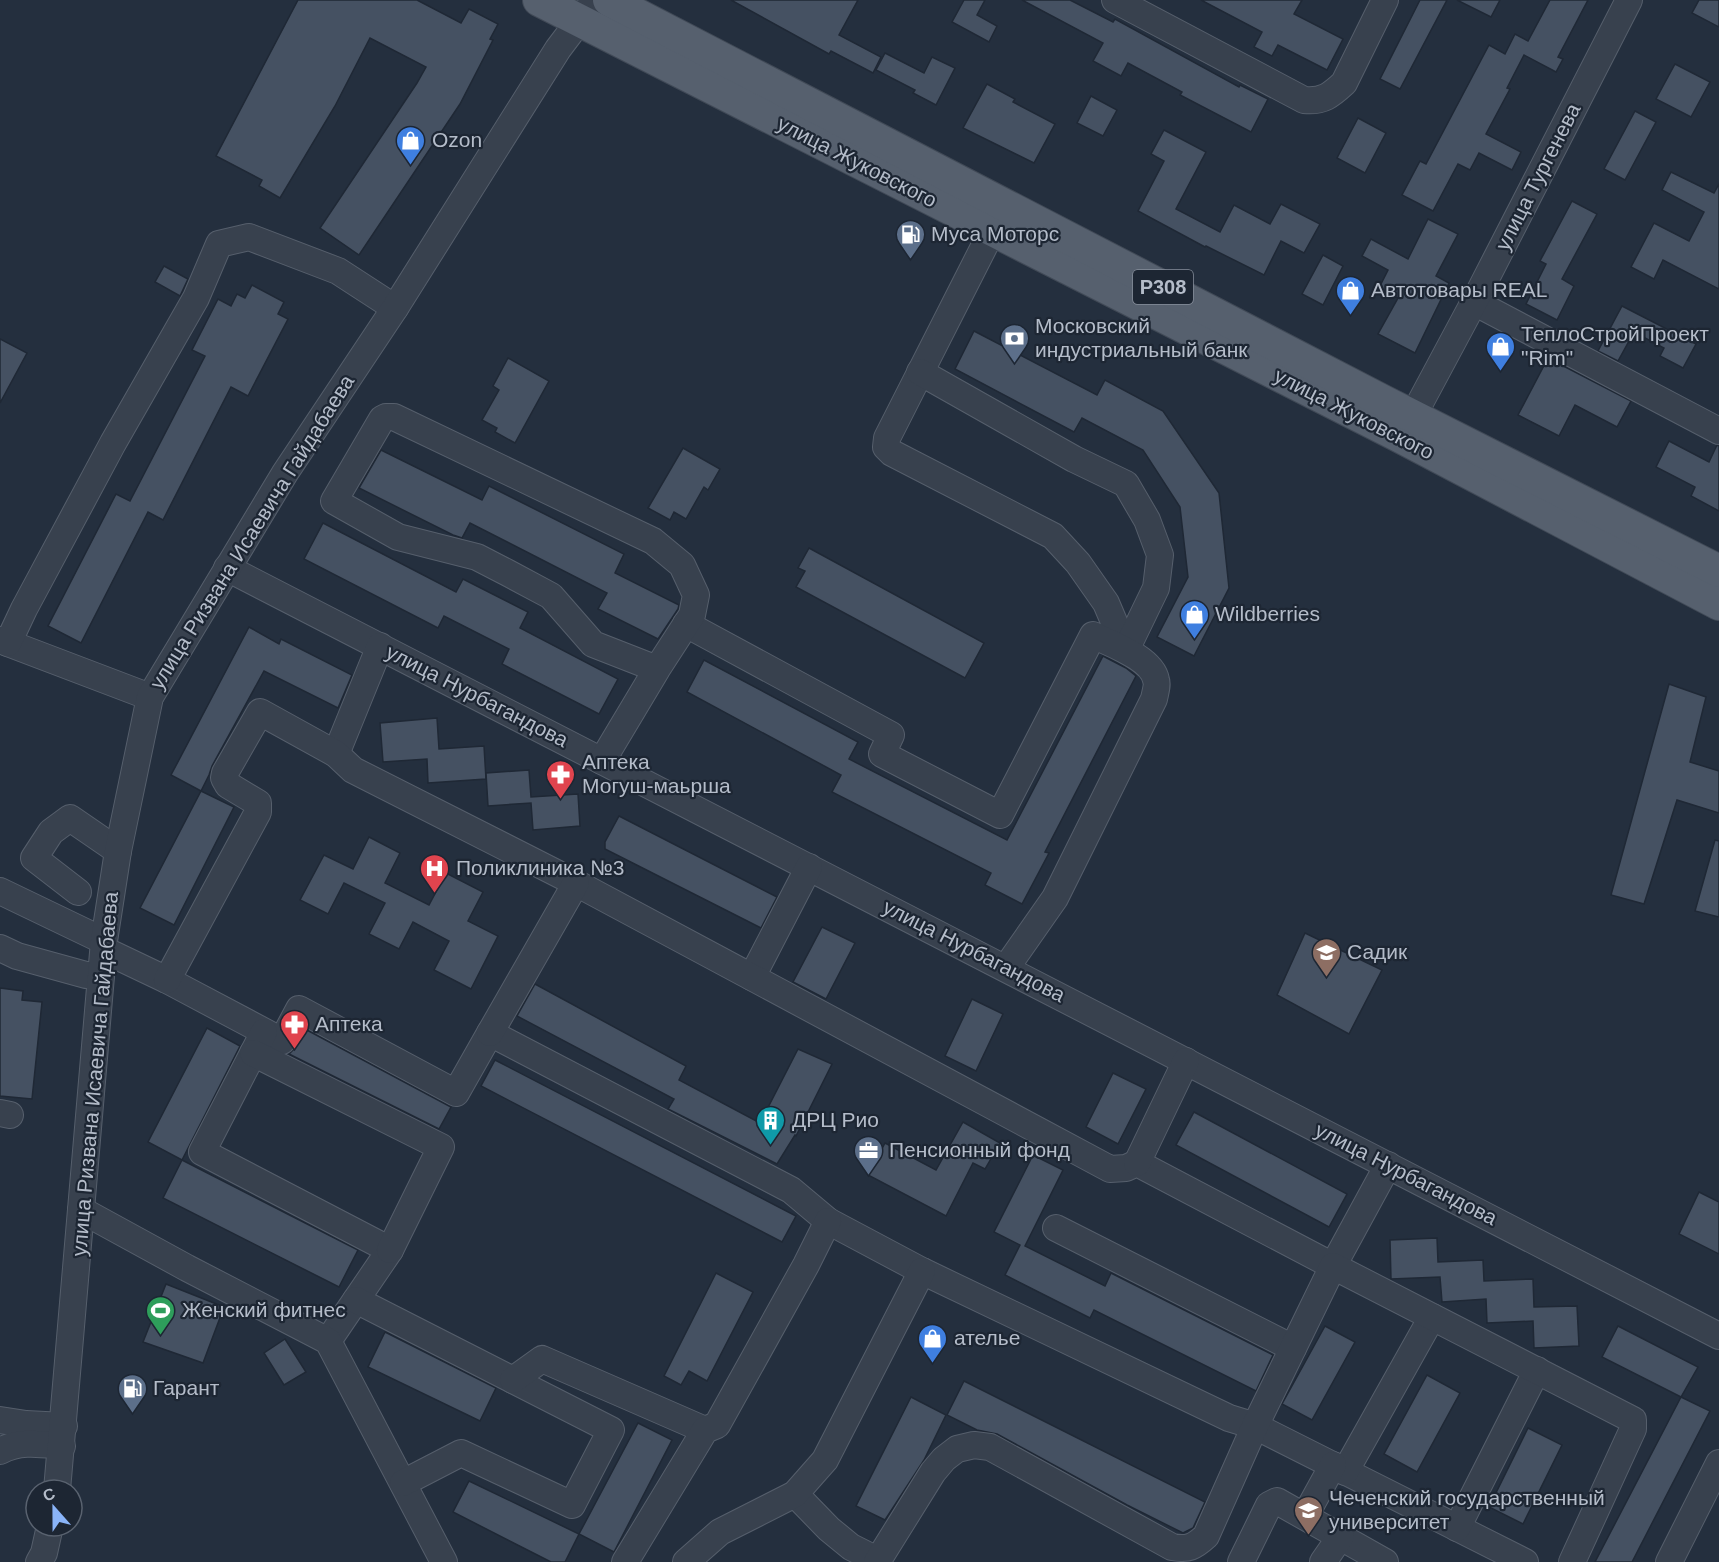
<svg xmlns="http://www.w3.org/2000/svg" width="1719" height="1562" font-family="Helvetica,sans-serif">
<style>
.building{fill:#455162;stroke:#1f2835;stroke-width:1.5}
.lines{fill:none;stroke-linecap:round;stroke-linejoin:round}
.minor-casing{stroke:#565f6c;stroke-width:28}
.major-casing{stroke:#414a57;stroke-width:34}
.minor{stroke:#38414e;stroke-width:26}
.major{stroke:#56606e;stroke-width:32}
.labels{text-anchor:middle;stroke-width:4.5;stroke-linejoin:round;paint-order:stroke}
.shield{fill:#1d2633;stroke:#878f9c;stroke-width:1.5}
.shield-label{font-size:20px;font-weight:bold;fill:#b4bcc9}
.poi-label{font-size:21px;fill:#b4bcc9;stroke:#1d2633;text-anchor:start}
.street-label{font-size:21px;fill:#b4bcc9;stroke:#1d2633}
</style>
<rect width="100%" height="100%" fill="#242f3e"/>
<g class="building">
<polygon points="298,0 417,0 461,23 469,9 498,24 490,39 493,40 460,104 359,255 320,228 417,83 426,67 370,38 335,106 280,198 259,186 262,180 216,156"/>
<polygon points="731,0 858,0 839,35 881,57 873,73 831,51 829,54"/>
<polygon points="964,0 985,0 977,15 997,26 989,42 952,22"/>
<polygon points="1022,0 1070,0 1113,22 1115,19 1239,87 1240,85 1268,99 1251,132 1180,95 1182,92 1128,63 1121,76 1093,61 1103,43"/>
<polygon points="1201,0 1302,0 1294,14 1343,39 1327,70 1278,45 1272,56 1254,47 1262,32"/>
<polygon points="1420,0 1447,0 1400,89 1380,79"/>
<polygon points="1457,0 1500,0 1491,17"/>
<polygon points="1550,0 1588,0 1558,57 1563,59 1556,72 1524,55 1507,88 1510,89 1486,134 1521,152 1512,170 1479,153 1470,170 1458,164 1433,211 1402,195 1420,161 1426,164 1489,45 1505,54 1515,34 1528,41"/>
<polygon points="1699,0 1719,0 1719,27 1692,13"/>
<polygon points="885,53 924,73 932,57 955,68 936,105 913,93 915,90 876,70"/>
<polygon points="1675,64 1710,82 1691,117 1656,99"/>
<polygon points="987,84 1015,99 1013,102 1055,124 1034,163 963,128"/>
<polygon points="1091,96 1117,110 1103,136 1077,123"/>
<polygon points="1635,111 1656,122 1625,180 1604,169"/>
<polygon points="1358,118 1386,133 1365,173 1337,158"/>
<polygon points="1164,130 1206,152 1176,209 1220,232 1234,205 1270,224 1281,204 1320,224 1304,253 1281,241 1264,275 1206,246 1205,247 1138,211 1164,161 1151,154"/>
<polygon points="1671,172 1714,193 1719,184 1719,289 1663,260 1654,279 1631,267 1654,223 1689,241 1704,212 1662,190"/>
<polygon points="1572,201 1597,214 1562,279 1574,286 1557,320 1526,304 1546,264 1540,261"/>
<polygon points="1428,219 1458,234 1436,276 1449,283 1415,353 1378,334 1398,298 1379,288 1388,270 1362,256 1371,239 1408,259"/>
<polygon points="1323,255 1343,266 1323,305 1302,294"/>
<polygon points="164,266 188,279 180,296 155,282"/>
<polygon points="252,285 284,302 278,314 288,319 248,396 231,387 163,520 148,512 81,643 48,626 116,494 130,501 205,356 192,350 218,299 231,306 237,294 245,298"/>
<polygon points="1622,306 1696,344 1683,368 1660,356 1664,348 1634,332 1618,361 1598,351"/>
<polygon points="974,331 1097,395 1105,380 1163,411 1219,493 1229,588 1194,656 1157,637 1188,577 1180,507 1143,450 1082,418 1074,432 955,369"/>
<polygon points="0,339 27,353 0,403"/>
<polygon points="508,358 549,381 515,443 495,432 497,428 482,420 499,390 493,386"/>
<polygon points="1548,358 1631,401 1617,427 1575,405 1559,436 1518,415"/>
<polygon points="1669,441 1709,462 1717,445 1719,446 1719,511 1691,496 1695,487 1656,467"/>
<polygon points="683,448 720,469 708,490 704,487 686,519 674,512 670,520 648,508"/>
<polygon points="381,450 482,500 489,486 624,554 615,573 679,605 678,609 658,639 598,609 607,593 470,523 462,538 453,535 359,488"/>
<polygon points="323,523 456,592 463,579 528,612 520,628 618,679 599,714 502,664 509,649 444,616 438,628 304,559"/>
<polygon points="809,548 984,643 965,678 796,587 805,571 798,568"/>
<polygon points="249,627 279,644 281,639 352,675 338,708 264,671 212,766 209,775 201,791 171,775"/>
<polygon points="1103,656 1126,668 1136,676 1045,852 1049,853 1022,904 985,885 991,873 832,792 841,775 687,692 704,660 858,742 849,759 1007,840"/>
<polygon points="1669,684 1706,697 1690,762 1719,771 1719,813 1677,800 1644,904 1611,895"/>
<polygon points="437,718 439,749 484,746 486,779 428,783 427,759 383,762 380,723"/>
<polygon points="529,770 531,797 578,794 580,826 533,830 531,803 488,806 486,773"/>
<polygon points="201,791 234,807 174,925 140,908"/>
<polygon points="619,816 777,897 761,928 605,849 605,842"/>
<polygon points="369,837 400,853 385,883 429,905 446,873 483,892 468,921 498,936 471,989 434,970 449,941 413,922 399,949 369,934 385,903 344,883 328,914 300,900 324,855 353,869"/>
<polygon points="1715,840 1719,841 1719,917 1695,911"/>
<polygon points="822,927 855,943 826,999 793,982"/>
<polygon points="1305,933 1382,970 1349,1034 1277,995"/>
<polygon points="535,984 686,1066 679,1080 760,1123 798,1049 832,1064 796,1136 795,1135 777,1164 668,1109 674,1099 517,1016"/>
<polygon points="0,988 23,991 22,1000 42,1002 32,1099 0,1096"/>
<polygon points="972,999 1003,1014 976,1071 945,1056"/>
<polygon points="207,1028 240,1046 182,1160 148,1142"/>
<polygon points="305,1029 451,1107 439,1129 289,1054 295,1048"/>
<polygon points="495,1060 796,1216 782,1242 481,1086"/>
<polygon points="1113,1073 1146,1089 1118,1144 1086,1127"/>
<polygon points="1194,1112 1347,1194 1329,1227 1176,1145"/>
<polygon points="963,1122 1000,1143 985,1169 973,1163 946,1216 868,1175 885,1143 936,1170"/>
<polygon points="1033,1155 1063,1170 1025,1246 1105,1286 1111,1273 1273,1355 1256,1391 1094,1310 1090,1318 1005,1275 1020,1245 994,1232"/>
<polygon points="182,1160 358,1250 339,1287 163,1198"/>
<polygon points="1699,1192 1719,1202 1719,1254 1679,1234"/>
<polygon points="1437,1238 1438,1262 1483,1260 1484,1281 1533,1279 1534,1307 1577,1306 1579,1346 1534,1348 1533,1321 1487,1323 1486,1299 1442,1302 1440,1277 1391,1279 1390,1240"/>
<polygon points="716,1273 753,1292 707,1381 689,1371 681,1385 664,1376"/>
<polygon points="166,1284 224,1307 203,1363 143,1342"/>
<polygon points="1325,1326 1355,1342 1312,1420 1282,1404"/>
<polygon points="1618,1326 1698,1367 1681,1397 1602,1357"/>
<polygon points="385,1332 496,1388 480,1421 368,1367"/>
<polygon points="285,1339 306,1372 284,1385 264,1353"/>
<polygon points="1427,1375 1460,1393 1417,1472 1384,1454"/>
<polygon points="964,1381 1205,1502 1193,1528 1183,1533 1127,1505 997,1434 977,1430 947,1415"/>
<polygon points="911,1397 946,1415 924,1460 885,1520 856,1506"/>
<polygon points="1681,1397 1710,1411 1632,1562 1595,1562"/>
<polygon points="638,1423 672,1440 614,1552 579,1534"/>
<polygon points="1528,1428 1562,1445 1523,1524 1489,1507"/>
<polygon points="469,1481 579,1534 565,1562 551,1562 453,1512"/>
</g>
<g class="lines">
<defs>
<g id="minor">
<path d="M1115,0l189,100c19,2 27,-5 40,-17l41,-83"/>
<polyline points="992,231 887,438 886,447 892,453 1053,536 1078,563 1106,603 1126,650"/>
<polyline points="1474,302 1719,431"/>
<polyline points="920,372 1074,459 1126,484 1147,520 1160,555 1156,588 1126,650"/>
<polyline points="1413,416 1474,302 1629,0"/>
<polyline points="227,568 1719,1336"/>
<path d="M686,624l205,111 -9,19 118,61 93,-180c18,9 59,23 63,45 2,5 -1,13 -2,19l-99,199 -49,70"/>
<polyline points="0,640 150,697"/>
<polyline points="8,643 24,609 113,443 196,298 219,244 249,237 338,271 395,308"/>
<polyline points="336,754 380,646"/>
<polyline points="602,761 657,669 692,615 696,595 682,565 653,541 394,417 386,417 382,419 334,501 398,537 477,557 508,573 551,596 593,644 657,669"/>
<polyline points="0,891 104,941"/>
<polyline points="78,892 34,858 51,832 70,818 118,851"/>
<polyline points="0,948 17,956 86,975 101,975"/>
<polyline points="104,950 167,980 282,1041 299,1009 456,1093 490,1033 791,1190 828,1221 922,1271 1229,1418 1255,1426 1525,1562"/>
<polyline points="752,977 809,867"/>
<polyline points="167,980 258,812 258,803 228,785 224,778 225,773 260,712 336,754 353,770 576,883 1110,1169 1126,1168 1137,1163 1333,1266 1388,1165"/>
<polyline points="264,1032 202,1152 390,1250 328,1341"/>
<polyline points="490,1033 576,883"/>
<polyline points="253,1053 441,1147 390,1250"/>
<polyline points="0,1113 10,1115"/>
<polyline points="1137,1163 1186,1061"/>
<polyline points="81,1210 187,1268 328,1341 444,1562"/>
<polyline points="1056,1228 1293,1348"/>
<polyline points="356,1300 611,1430 572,1505 461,1453 403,1483"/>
<polyline points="513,1380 542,1359 705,1430"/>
<polyline points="0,1420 26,1424 64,1426"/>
<path d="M0,1451c20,-11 41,-7 62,-5"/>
<polyline points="1345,1472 1432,1317"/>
<polyline points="57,1490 104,941 118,851 150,697 285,473 395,308 558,49 595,0"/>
<polyline points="795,1494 829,1529 851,1547 877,1560"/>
<polyline points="1305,1516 1333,1465"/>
<polyline points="1457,1528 1537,1370"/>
<polyline points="39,1562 44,1553 50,1526"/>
<polyline points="625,1562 705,1430 717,1425 806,1265 828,1221"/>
<polyline points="686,1562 720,1532 795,1494 825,1460 922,1271"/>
<path d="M877,1562l56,-90 11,-13 13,-10 17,-4 16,2 182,100c16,3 22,0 34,-11l49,-110 78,-160 300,154v9l-61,133"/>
<polyline points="1241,1562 1269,1505 1277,1501 1385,1562"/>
<polyline points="1323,1562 1341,1536"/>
<polyline points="1669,1562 1719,1463"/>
</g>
<g id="major">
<polyline points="539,0 1397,435 1719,604"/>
<polyline points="609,0 1383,401 1719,571"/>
</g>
</defs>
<use href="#minor" class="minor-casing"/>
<use href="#major" class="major-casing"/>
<use href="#minor" class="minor"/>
<use href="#major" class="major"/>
</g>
<defs>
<symbol id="shop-pin" viewBox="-11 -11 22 30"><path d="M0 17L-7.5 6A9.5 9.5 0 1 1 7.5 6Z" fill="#3f7fe0" stroke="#1d2633"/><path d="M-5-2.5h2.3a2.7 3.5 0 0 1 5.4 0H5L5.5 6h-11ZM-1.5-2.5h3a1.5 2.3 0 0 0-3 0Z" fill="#fff"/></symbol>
<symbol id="fuel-pin" viewBox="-11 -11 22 30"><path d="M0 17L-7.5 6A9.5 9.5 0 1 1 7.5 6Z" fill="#5c6f8a" stroke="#1d2633"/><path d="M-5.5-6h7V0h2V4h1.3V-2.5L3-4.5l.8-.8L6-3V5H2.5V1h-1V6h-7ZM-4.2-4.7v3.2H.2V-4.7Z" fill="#fff"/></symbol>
<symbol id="bank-pin" viewBox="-11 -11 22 30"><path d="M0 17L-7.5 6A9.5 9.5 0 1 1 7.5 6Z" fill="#5c6f8a" stroke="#1d2633"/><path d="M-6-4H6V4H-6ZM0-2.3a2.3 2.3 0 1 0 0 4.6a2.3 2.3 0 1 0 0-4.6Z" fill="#fff"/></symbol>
<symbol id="pharmacy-pin" viewBox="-11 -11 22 30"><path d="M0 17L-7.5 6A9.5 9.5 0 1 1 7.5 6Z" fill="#e0444e" stroke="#1d2633"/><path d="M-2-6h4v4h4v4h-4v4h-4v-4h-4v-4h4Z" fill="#fff"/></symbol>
<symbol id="hospital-pin" viewBox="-11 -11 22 30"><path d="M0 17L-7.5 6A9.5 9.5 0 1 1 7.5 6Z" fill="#e0444e" stroke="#1d2633"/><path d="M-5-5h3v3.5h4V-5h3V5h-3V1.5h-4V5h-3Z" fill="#fff"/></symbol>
<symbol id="school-pin" viewBox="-11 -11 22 30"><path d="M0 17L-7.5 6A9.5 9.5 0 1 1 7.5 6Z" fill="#8d6e63" stroke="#1d2633"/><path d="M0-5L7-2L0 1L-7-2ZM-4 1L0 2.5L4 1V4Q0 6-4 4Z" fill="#fff"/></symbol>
<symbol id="building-pin" viewBox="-11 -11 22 30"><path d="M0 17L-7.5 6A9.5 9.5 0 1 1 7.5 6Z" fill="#0f9aa8" stroke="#1d2633"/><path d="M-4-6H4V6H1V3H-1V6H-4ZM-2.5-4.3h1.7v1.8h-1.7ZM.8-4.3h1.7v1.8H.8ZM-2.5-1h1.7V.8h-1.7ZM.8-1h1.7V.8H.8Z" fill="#fff"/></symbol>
<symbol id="office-pin" viewBox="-11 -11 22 30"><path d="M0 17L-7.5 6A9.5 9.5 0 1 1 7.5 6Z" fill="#5c6f8a" stroke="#1d2633"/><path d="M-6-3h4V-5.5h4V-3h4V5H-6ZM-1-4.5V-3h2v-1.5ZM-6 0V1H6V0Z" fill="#fff"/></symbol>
<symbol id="stadium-pin" viewBox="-11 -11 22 30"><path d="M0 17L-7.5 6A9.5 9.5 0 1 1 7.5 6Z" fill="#2e9e5b" stroke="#1d2633"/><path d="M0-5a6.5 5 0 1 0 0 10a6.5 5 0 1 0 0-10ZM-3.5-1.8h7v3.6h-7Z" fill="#fff"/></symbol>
<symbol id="university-pin" viewBox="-11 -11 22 30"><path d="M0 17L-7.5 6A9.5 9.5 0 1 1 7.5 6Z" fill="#8d6e63" stroke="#1d2633"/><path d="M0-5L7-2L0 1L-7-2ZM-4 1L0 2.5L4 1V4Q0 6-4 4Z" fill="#fff"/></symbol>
</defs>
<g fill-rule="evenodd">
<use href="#shop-pin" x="394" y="124" width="33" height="45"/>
<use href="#fuel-pin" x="894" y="218" width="33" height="45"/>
<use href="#shop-pin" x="1334" y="274" width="33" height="45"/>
<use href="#bank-pin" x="998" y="322" width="33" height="45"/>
<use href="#shop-pin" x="1484" y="330" width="33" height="45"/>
<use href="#shop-pin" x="1178" y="598" width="33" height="45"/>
<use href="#pharmacy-pin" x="544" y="758" width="33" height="45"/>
<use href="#hospital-pin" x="418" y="852" width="33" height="45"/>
<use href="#school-pin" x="1310" y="936" width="33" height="45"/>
<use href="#pharmacy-pin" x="278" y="1008" width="33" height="45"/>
<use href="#building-pin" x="754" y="1104" width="33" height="45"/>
<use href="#office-pin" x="852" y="1134" width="33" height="45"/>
<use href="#stadium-pin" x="144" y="1294" width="33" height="45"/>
<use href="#shop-pin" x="916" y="1322" width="33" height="45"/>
<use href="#fuel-pin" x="116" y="1372" width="33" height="45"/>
<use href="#university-pin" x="1292" y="1494" width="33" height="45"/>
</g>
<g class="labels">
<rect class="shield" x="1133" y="270" width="60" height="34" rx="4.5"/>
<g class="shield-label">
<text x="1163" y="294">P308</text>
</g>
<g class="poi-label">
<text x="432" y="147">Ozon</text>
<text x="931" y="241">Муса Моторс</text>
<text x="1371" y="297">Автотовары REAL</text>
<text x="1035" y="333">Московский<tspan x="1035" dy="24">индустриальный банк</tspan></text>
<text x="1521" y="341">ТеплоСтройПроект<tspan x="1521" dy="24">"Rim"</tspan></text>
<text x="1215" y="621">Wildberries</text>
<text x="582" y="769">Аптека<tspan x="582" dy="24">Могуш-маьрша</tspan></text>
<text x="456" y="875">Поликлиника №3</text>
<text x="1347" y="959">Садик</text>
<text x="315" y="1031">Аптека</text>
<text x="792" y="1127">ДРЦ Рио</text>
<text x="889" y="1157">Пенсионный фонд</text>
<text x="182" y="1317">Женский фитнес</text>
<text x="954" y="1345">ателье</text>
<text x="153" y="1395">Гарант</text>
<text x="1329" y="1505">Чеченский государственный<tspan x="1329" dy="24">университет</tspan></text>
</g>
<g class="street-label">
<text transform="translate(857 162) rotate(27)" y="7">улица Жуковского</text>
<text transform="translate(1538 177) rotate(-63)" y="7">улица Тургенева</text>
<text transform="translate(1354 414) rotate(27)" y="7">улица Жуковского</text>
<text transform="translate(252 532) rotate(-58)" y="7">улица Ризвана Исаевича Гайдабаева</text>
<text transform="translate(477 696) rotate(27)" y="7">улица Нурбагандова</text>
<text transform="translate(974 951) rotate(27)" y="7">улица Нурбагандова</text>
<text transform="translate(95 1074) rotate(-85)" y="7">улица Ризвана Исаевича Гайдабаева</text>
<text transform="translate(1406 1174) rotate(27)" y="7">улица Нурбагандова</text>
</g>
</g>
<g transform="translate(54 1508) rotate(339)"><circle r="28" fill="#1d2633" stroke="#59626f" stroke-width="1.5"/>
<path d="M0-4.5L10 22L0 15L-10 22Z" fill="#8ab4f8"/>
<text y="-9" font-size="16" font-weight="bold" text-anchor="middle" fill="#b4bcc9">С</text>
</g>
</svg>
